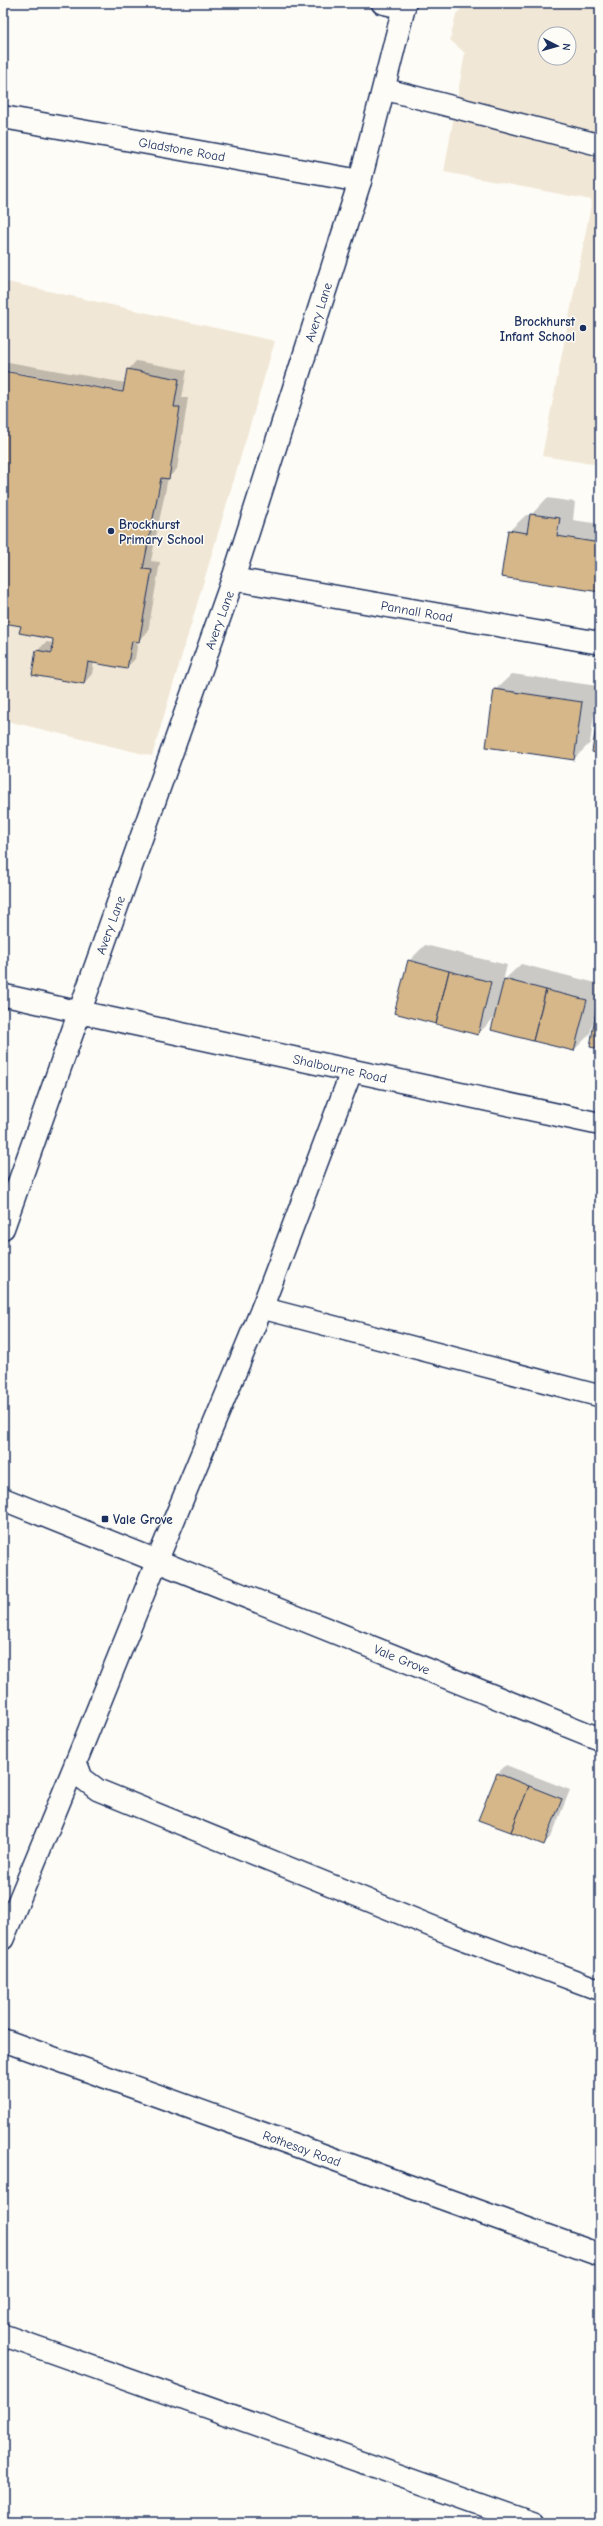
<svg xmlns="http://www.w3.org/2000/svg" width="603" height="2526" font-family="'Comic Neue',sans-serif">
<style>
.built{fill:#f1e7d6;fill-rule:evenodd}
.shadow{fill:#0003}
.building{fill:#d6b789;stroke:#1b2f5e}
.lines{fill:none;stroke-linecap:round;stroke-linejoin:round}
.service-casing{stroke:#1b2f5e;stroke-width:24}
.minor-casing{stroke:#1b2f5e;stroke-width:25}
.service{stroke:#fdfcf7;stroke-width:21}
.minor{stroke:#fdfcf7;stroke-width:22}
.poi-dot{fill:#1b2f5e;stroke:#fdfcf7;stroke-width:1.5}
.labels{text-anchor:middle;stroke-width:3;stroke-linejoin:round;paint-order:stroke}
.street-label{font-size:13px;fill:#1b2f5e;stroke:#fdfcf7}
.poi-label{font-size:13px;font-weight:bold;fill:#1b2f5e;stroke:#fdfcf7;text-anchor:start}
</style>
<rect width="100%" height="100%" fill="#fdfcf7"/>
<filter id="ink" filterUnits="userSpaceOnUse"><feTurbulence type="fractalNoise" baseFrequency=".025" numOctaves="2"/><feDisplacementMap in="SourceGraphic" scale="8" xChannelSelector="R" yChannelSelector="G"/><feConvolveMatrix kernelMatrix="1 2 1 2 8 2 1 2 1" color-interpolation-filters="sRGB"/></filter>
<g filter="url(#ink)">
<g class="built">
<path d="M467,3h133v462l-58,-9 50,-256 -148,-28 21,-119 -15,-13 6,-26zM545,34h24v24h-24z"/>
<polygon points="3,281 275,341 152,756 3,720"/>
</g>
<g class="shadow">
<polygon points="3,361 126,383 128,370 136,361 187,370 182,398 188,398 177,469 168,478 151,561 160,562 148,632 138,641 135,659 126,668 94,662 92,674 84,683 37,651 46,642 54,643 54,639 22,626 3,622 3,372 128,394 128,392 3,370"/>
<polygon points="547,498 575,502 573,520 600,524 600,590 509,531 526,515 531,515"/>
<polygon points="512,674 598,686 590,743 574,759 495,690"/>
<polygon points="425,945 507,965 503,981 521,964 600,984 600,1048 594,1017 590,1034 574,1050 495,1017 478,1034 409,961"/>
<polygon points="506,1765 570,1790 552,1835 544,1844 497,1774"/>
</g>
<g class="building">
<polygon points="127,369 179,379 174,407 180,407 169,479 161,478 143,569 152,570 139,642 132,641 127,669 88,662 84,684 32,675 36,650 52,653 53,639 19,633 21,626 3,623 3,371 123,392"/>
<polygon points="530,514 560,518 557,536 600,543 600,592 501,577 508,530 527,533"/>
<polygon points="494,689 582,702 574,760 486,747"/>
<polygon points="599,706 600,706 600,754 592,752"/>
<polygon points="408,960 449,971 436,1024 394,1013"/>
<polygon points="449,971 491,982 478,1035 436,1024"/>
<polygon points="504,979 546,990 533,1041 491,1030"/>
<polygon points="546,990 587,1000 574,1051 533,1041"/>
<polygon points="599,992 600,993 600,1049 590,1047"/>
<polygon points="497,1773 529,1786 511,1832 478,1820"/>
<polygon points="529,1786 562,1799 544,1845 511,1832"/>
</g>
<g class="lines">
<defs>
<g id="service">
<polyline points="382,3 404,8"/>
<polyline points="384,89 600,145"/>
<polyline points="3,995 79,1012"/>
<polyline points="352,1070 262,1308 157,1561 76,1762 82,1778 98,1790 458,1937 600,1990"/>
<polyline points="262,1308 600,1396"/>
<polyline points="3,1939 76,1762"/>
<polyline points="3,2335 533,2523"/>
</g>
<g id="minor">
<polyline points="3,117 360,181"/>
<polyline points="233,579 600,643"/>
<polyline points="79,1012 600,1124"/>
<polyline points="3,1228 233,579 360,181 405,3"/>
<polyline points="3,1499 600,1739"/>
<polyline points="3,2040 600,2255"/>
</g>
</defs>
<use href="#service" class="service-casing"/>
<use href="#minor" class="minor-casing"/>
<use href="#service" class="service"/>
<use href="#minor" class="minor"/>
</g>
</g>
<g class="poi-dot">
<circle cx="583" cy="328" r="4"/>
<circle cx="111" cy="531" r="4"/>
<rect x="101" y="1515" width="8" height="8" rx="2"/>
</g>
<g class="labels">
<g class="street-label">
<text transform="translate(182 149) rotate(10)" y="5">Gladstone Road</text>
<text transform="translate(318 312) rotate(-72)" y="5">Avery Lane</text>
<text transform="translate(417 611) rotate(10)" y="5">Pannall Road</text>
<text transform="translate(219 620) rotate(-70)" y="5">Avery Lane</text>
<text transform="translate(110 925) rotate(-70)" y="5">Avery Lane</text>
<text transform="translate(340 1068) rotate(12)" y="5">Shalbourne Road</text>
<text transform="translate(402 1659) rotate(22)" y="5">Vale Grove</text>
<text transform="translate(302 2148) rotate(20)" y="5">Rothesay Road</text>
</g>
<g class="poi-label">
<text x="575" y="326" text-anchor="end">Brockhurst<tspan x="575" dy="15">Infant School</tspan></text>
<text x="119" y="529">Brockhurst<tspan x="119" dy="15">Primary School</tspan></text>
<text x="113" y="1524">Vale Grove</text>
</g>
</g>
<rect width="603" height="2526" fill="none" stroke="#fdfcf7" stroke-width="16"/>
<rect x="8" y="8" width="587" height="2510" fill="none" stroke="#1b2f5e" stroke-width="1.5" filter="url(#ink)"/>
<g transform="translate(557 46) rotate(96)"><circle r="19" fill="#fdfcf7" stroke="#a3aaba"/>
<path d="M0-3L7 15L0 10L-7 15Z" fill="#1b2f5e"/>
<text y="-6" font-size="11" font-weight="bold" text-anchor="middle" fill="#1b2f5e">N</text>
</g>
</svg>
